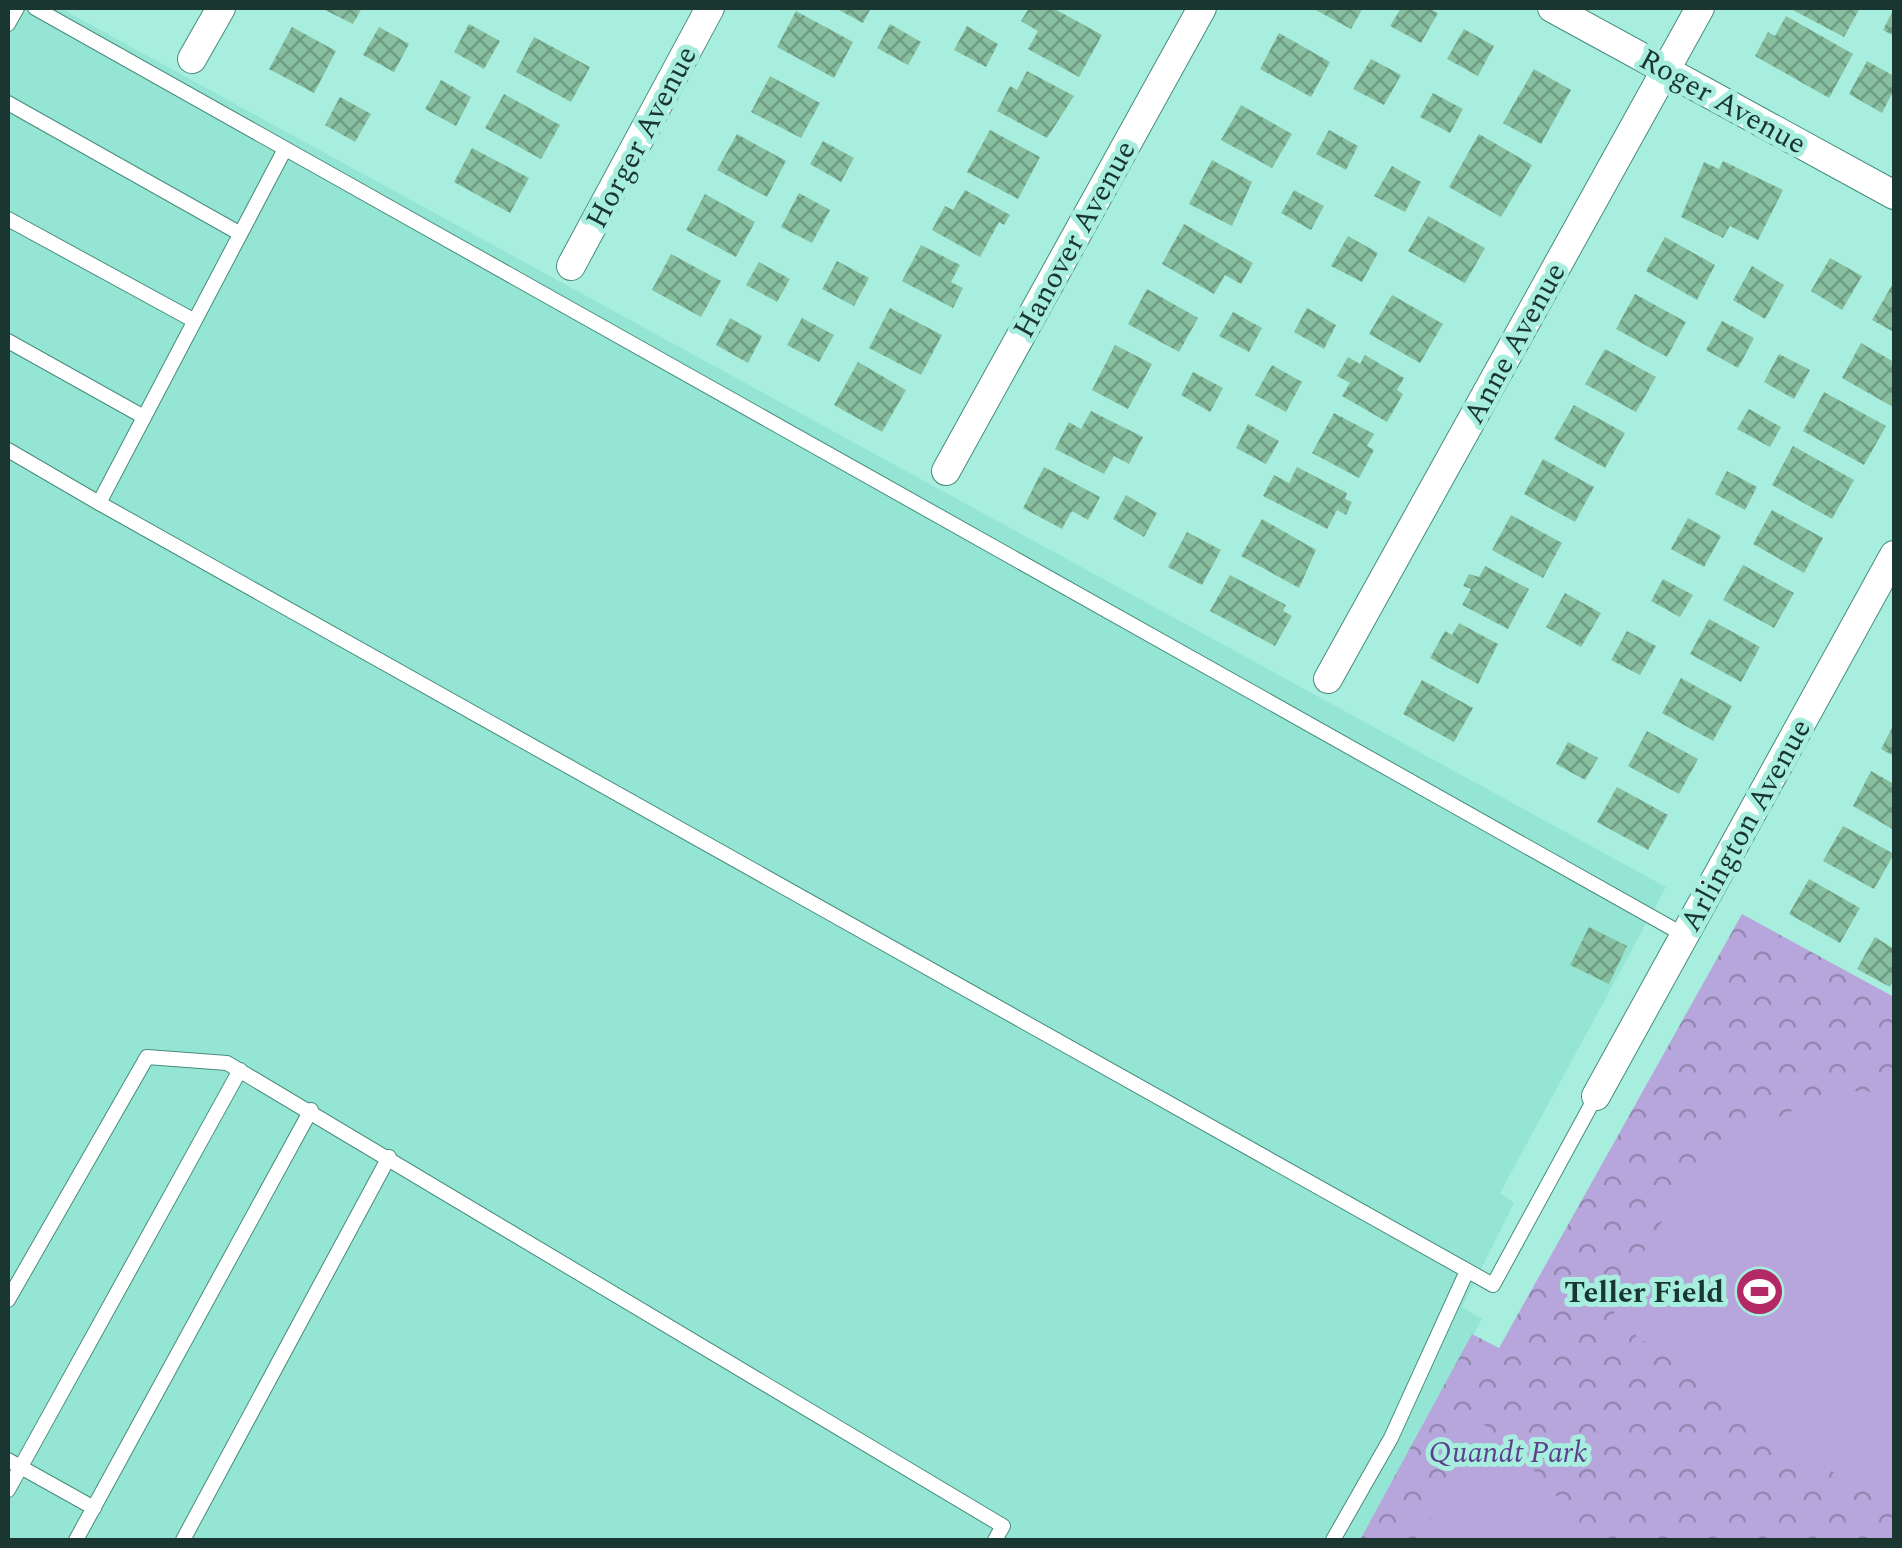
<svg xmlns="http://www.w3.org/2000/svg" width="1902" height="1548" font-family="Spectral,serif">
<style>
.built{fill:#94e5d4}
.park{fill:url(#park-crowns)}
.garden{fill:#b7a6dc}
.building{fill:url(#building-cross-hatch)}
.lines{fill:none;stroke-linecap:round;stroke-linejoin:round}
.lane-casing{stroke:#478c7e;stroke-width:16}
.street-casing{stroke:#478c7e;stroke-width:30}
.lane{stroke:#fff;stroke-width:14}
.street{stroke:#fff;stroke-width:28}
.labels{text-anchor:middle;stroke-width:10;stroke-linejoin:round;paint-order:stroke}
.street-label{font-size:30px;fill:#193630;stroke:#a8eede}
.poi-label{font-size:30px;font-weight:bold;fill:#193630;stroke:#a8eede;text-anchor:end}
.park-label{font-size:30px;font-style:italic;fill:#5d3f8e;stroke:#a8eede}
</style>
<defs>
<pattern id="park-crowns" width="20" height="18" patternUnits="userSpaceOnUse" patternTransform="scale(2.5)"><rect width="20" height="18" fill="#b7a6dc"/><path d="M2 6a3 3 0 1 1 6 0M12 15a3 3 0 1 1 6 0" fill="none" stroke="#9488b3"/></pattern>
<pattern id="building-cross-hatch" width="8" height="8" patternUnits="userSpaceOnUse" patternTransform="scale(2.5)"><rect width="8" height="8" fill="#88bfa0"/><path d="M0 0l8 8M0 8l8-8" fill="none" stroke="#6e9c83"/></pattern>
</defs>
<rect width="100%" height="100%" fill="#a8eede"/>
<polygon class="built" points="8,8 60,8 1666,887 1500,1193 1514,1203 1462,1307 1482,1319 1360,1540 8,1540"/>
<polygon class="park" points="1742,914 1894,997 1894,1540 1360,1540 1472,1334 1499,1348"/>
<g class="garden">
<path d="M1843,1091l51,1v413l-92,-50 -190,-137c50,-119 106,-187 231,-227z"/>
<polygon points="1481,1422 1530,1466 1595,1540 1419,1540"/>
</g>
<g class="building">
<polygon points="321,8 362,8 353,24"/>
<polygon points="835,8 871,8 863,23"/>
<polygon points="1029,8 1053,8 1102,35 1079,77 1028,49 1038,31 1021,21"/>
<polygon points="1312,8 1363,8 1351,29"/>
<polygon points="1401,8 1428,8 1438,13 1421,43 1390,26"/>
<polygon points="1789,8 1860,8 1844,37"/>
<polygon points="1894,8 1894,36 1883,30"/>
<polygon points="796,11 853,42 834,78 777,47"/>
<polygon points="1786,16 1853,54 1829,98 1755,56 1768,32 1775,36"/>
<polygon points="469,24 500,41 484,69 454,52"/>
<polygon points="890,24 921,42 908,65 877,48"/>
<polygon points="967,26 998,44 986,67 954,50"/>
<polygon points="292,27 336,51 314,93 269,69"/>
<polygon points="379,27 409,44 394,72 363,55"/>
<polygon points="1464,29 1494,46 1478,76 1447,59"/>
<polygon points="1279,33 1330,62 1311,97 1260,69"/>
<polygon points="534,37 590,67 571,102 516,72"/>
<polygon points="1371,59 1401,75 1384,105 1353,89"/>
<polygon points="1867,61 1894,76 1894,90 1882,113 1849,94"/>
<polygon points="1534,69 1571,90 1541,144 1503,123"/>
<polygon points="1027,71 1074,96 1047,138 997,111 1010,86 1017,90"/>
<polygon points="770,76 820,103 801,138 751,112"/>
<polygon points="441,80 471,97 456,126 425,109"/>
<polygon points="1433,93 1463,109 1450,133 1420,117"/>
<polygon points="504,94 560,125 541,159 485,128"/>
<polygon points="340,97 371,114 355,142 325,125"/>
<polygon points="1241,105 1292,134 1272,168 1221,140"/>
<polygon points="990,130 1040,157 1018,199 967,172"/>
<polygon points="1329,130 1358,146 1346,170 1316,154"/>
<polygon points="737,134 786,161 767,197 717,170"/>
<polygon points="1479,134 1532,165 1501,217 1449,187"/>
<polygon points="823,141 854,158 841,182 810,164"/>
<polygon points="472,148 529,178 510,213 454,182"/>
<polygon points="1212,160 1252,182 1232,226 1189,204"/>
<polygon points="1723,161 1783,190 1758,240 1730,226 1723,238 1681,217 1704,162 1719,169"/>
<polygon points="1392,166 1421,182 1405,212 1374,196"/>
<polygon points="965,190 1010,215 1004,225 999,222 980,257 932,230 945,206 953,210"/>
<polygon points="1294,190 1324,206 1311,230 1281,213"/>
<polygon points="799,193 830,210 812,243 781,227"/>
<polygon points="705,194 755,222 736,257 686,230"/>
<polygon points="1428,216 1485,248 1465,283 1408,251"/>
<polygon points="1184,224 1253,263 1241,284 1225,275 1214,294 1162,264"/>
<polygon points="1348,236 1378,253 1362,282 1331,266"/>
<polygon points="1665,237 1715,265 1697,300 1646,271"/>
<polygon points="921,245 960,265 951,282 963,288 953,308 902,281"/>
<polygon points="671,254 721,281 701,317 652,290"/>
<polygon points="1830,258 1862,276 1842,310 1811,291"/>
<polygon points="837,261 869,278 854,306 822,289"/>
<polygon points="759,262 790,279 777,302 746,285"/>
<polygon points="1752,266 1784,285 1765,319 1733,300"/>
<polygon points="1892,285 1894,286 1894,332 1872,320"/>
<polygon points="1147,289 1198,318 1179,352 1128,324"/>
<polygon points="1635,294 1686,322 1667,357 1616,329"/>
<polygon points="1392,295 1443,324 1420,363 1369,334"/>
<polygon points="890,308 942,335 921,375 869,348"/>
<polygon points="1307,308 1336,325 1324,349 1294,332"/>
<polygon points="1233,312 1262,328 1249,352 1219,336"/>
<polygon points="730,318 762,336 748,363 716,345"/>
<polygon points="802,318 834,335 819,362 787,345"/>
<polygon points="1722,321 1754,338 1738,368 1706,350"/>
<polygon points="1861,343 1894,362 1893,407 1842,378"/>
<polygon points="1115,345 1152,364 1128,409 1092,390"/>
<polygon points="1605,349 1656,377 1636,412 1585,384"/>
<polygon points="1779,354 1810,370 1794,399 1764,382"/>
<polygon points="1365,355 1404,378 1397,390 1403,394 1387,422 1342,396 1350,383 1337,376 1348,357 1360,364"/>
<polygon points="858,362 906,390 882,432 834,405"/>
<polygon points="1272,365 1302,382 1286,412 1255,395"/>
<polygon points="1193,372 1223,388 1210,412 1181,395"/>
<polygon points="1824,392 1886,426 1864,465 1803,431"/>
<polygon points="1574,405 1625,433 1605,468 1554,439"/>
<polygon points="1749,409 1781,427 1770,447 1737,429"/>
<polygon points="1091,411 1143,437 1129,464 1114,456 1104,474 1055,449 1069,422 1081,429"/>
<polygon points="1334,413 1374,434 1367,446 1374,450 1359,478 1312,453"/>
<polygon points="1248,424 1279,441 1266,464 1236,448"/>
<polygon points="1793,446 1854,480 1832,519 1772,485"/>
<polygon points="1543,459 1594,487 1575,522 1524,494"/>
<polygon points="1044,467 1100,497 1088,520 1072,511 1062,529 1023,508"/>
<polygon points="1297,467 1347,493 1345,499 1352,502 1346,515 1337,510 1327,529 1263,496 1274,475 1289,483"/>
<polygon points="1727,471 1757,487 1745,510 1715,494"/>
<polygon points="1126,495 1157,513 1144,537 1113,519"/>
<polygon points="1772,510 1823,538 1804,573 1753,544"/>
<polygon points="1511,515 1562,543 1543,578 1492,550"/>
<polygon points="1688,518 1721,536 1704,567 1671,549"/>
<polygon points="1262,519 1316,550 1299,588 1241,556"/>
<polygon points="1187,532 1221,550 1202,585 1168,567"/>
<polygon points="1743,565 1794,593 1774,628 1723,600"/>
<polygon points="1485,566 1529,589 1508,629 1462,605 1471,589 1463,586 1469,574 1479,577"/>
<polygon points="1230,575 1286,605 1283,611 1292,616 1275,646 1210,611"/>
<polygon points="1663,579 1693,595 1680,617 1651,601"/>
<polygon points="1565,593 1601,613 1581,647 1546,627"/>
<polygon points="1709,619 1760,647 1741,682 1690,654"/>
<polygon points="1459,623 1498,644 1478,684 1430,658 1445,631 1452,635"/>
<polygon points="1627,631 1656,646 1640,675 1611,660"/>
<polygon points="1681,678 1732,706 1713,741 1662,713"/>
<polygon points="1422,680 1473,708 1454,742 1403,714"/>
<polygon points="1894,724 1894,756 1881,749"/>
<polygon points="1647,731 1698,759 1679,794 1628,766"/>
<polygon points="1568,742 1598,758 1585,780 1556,764"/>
<polygon points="1871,771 1894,784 1894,830 1853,806"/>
<polygon points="1617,787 1668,815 1648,850 1597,822"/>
<polygon points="1843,826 1894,854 1874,889 1823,861"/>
<polygon points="1809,879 1860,908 1840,943 1789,914"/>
<polygon points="1589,927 1627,946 1609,984 1570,965"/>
<polygon points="1875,937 1894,949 1894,979 1890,987 1857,969"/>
</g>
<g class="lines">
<defs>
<g id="lane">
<polyline points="35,8 1684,935"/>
<polyline points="8,24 17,8"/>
<polyline points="8,103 239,233"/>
<polyline points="8,219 193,320"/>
<polyline points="8,341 144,417"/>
<polyline points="8,450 99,503 285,149"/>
<polyline points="99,503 1493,1285 1596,1096"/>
<polyline points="8,1300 147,1057 227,1063 1003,1526 995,1540"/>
<polyline points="8,1460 94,1508"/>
<polyline points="8,1490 240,1070"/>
<polyline points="76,1540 311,1110"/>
<polyline points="183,1540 389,1157"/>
<polyline points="1333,1540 1391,1438 1467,1271"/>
</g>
<g id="street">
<polyline points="1552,8 1894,195"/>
<polyline points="192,59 221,8"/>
<polyline points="571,266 710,8"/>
<polyline points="946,471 1202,8"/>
<polyline points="1328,679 1700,8"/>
<polyline points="1596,1096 1894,555"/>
</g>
</defs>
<use href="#lane" class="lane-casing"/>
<use href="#street" class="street-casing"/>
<use href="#lane" class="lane"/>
<use href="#street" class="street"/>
</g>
<defs>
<symbol id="stadium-disc" viewBox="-11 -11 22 22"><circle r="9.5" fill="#b32967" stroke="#a8eede"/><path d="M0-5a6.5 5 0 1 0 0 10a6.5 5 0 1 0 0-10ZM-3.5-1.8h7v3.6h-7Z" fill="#fff"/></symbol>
</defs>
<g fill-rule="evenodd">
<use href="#stadium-disc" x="1732" y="1264" width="55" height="55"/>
</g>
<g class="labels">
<g class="street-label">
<text transform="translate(1723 101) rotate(29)" y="10">Roger Avenue</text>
<text transform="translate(641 137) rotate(-62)" y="10">Horger Avenue</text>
<text transform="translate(1074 239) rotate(-61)" y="10">Hanover Avenue</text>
<text transform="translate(1514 343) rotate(-61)" y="10">Anne Avenue</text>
<text transform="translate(1745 825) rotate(-61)" y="10">Arlington Avenue</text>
</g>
<g class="poi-label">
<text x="1724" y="1302">Teller Field</text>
</g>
<g class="park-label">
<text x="1508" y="1462">Quandt Park</text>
</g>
</g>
<rect width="1902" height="1548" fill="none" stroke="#193630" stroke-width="20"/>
</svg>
